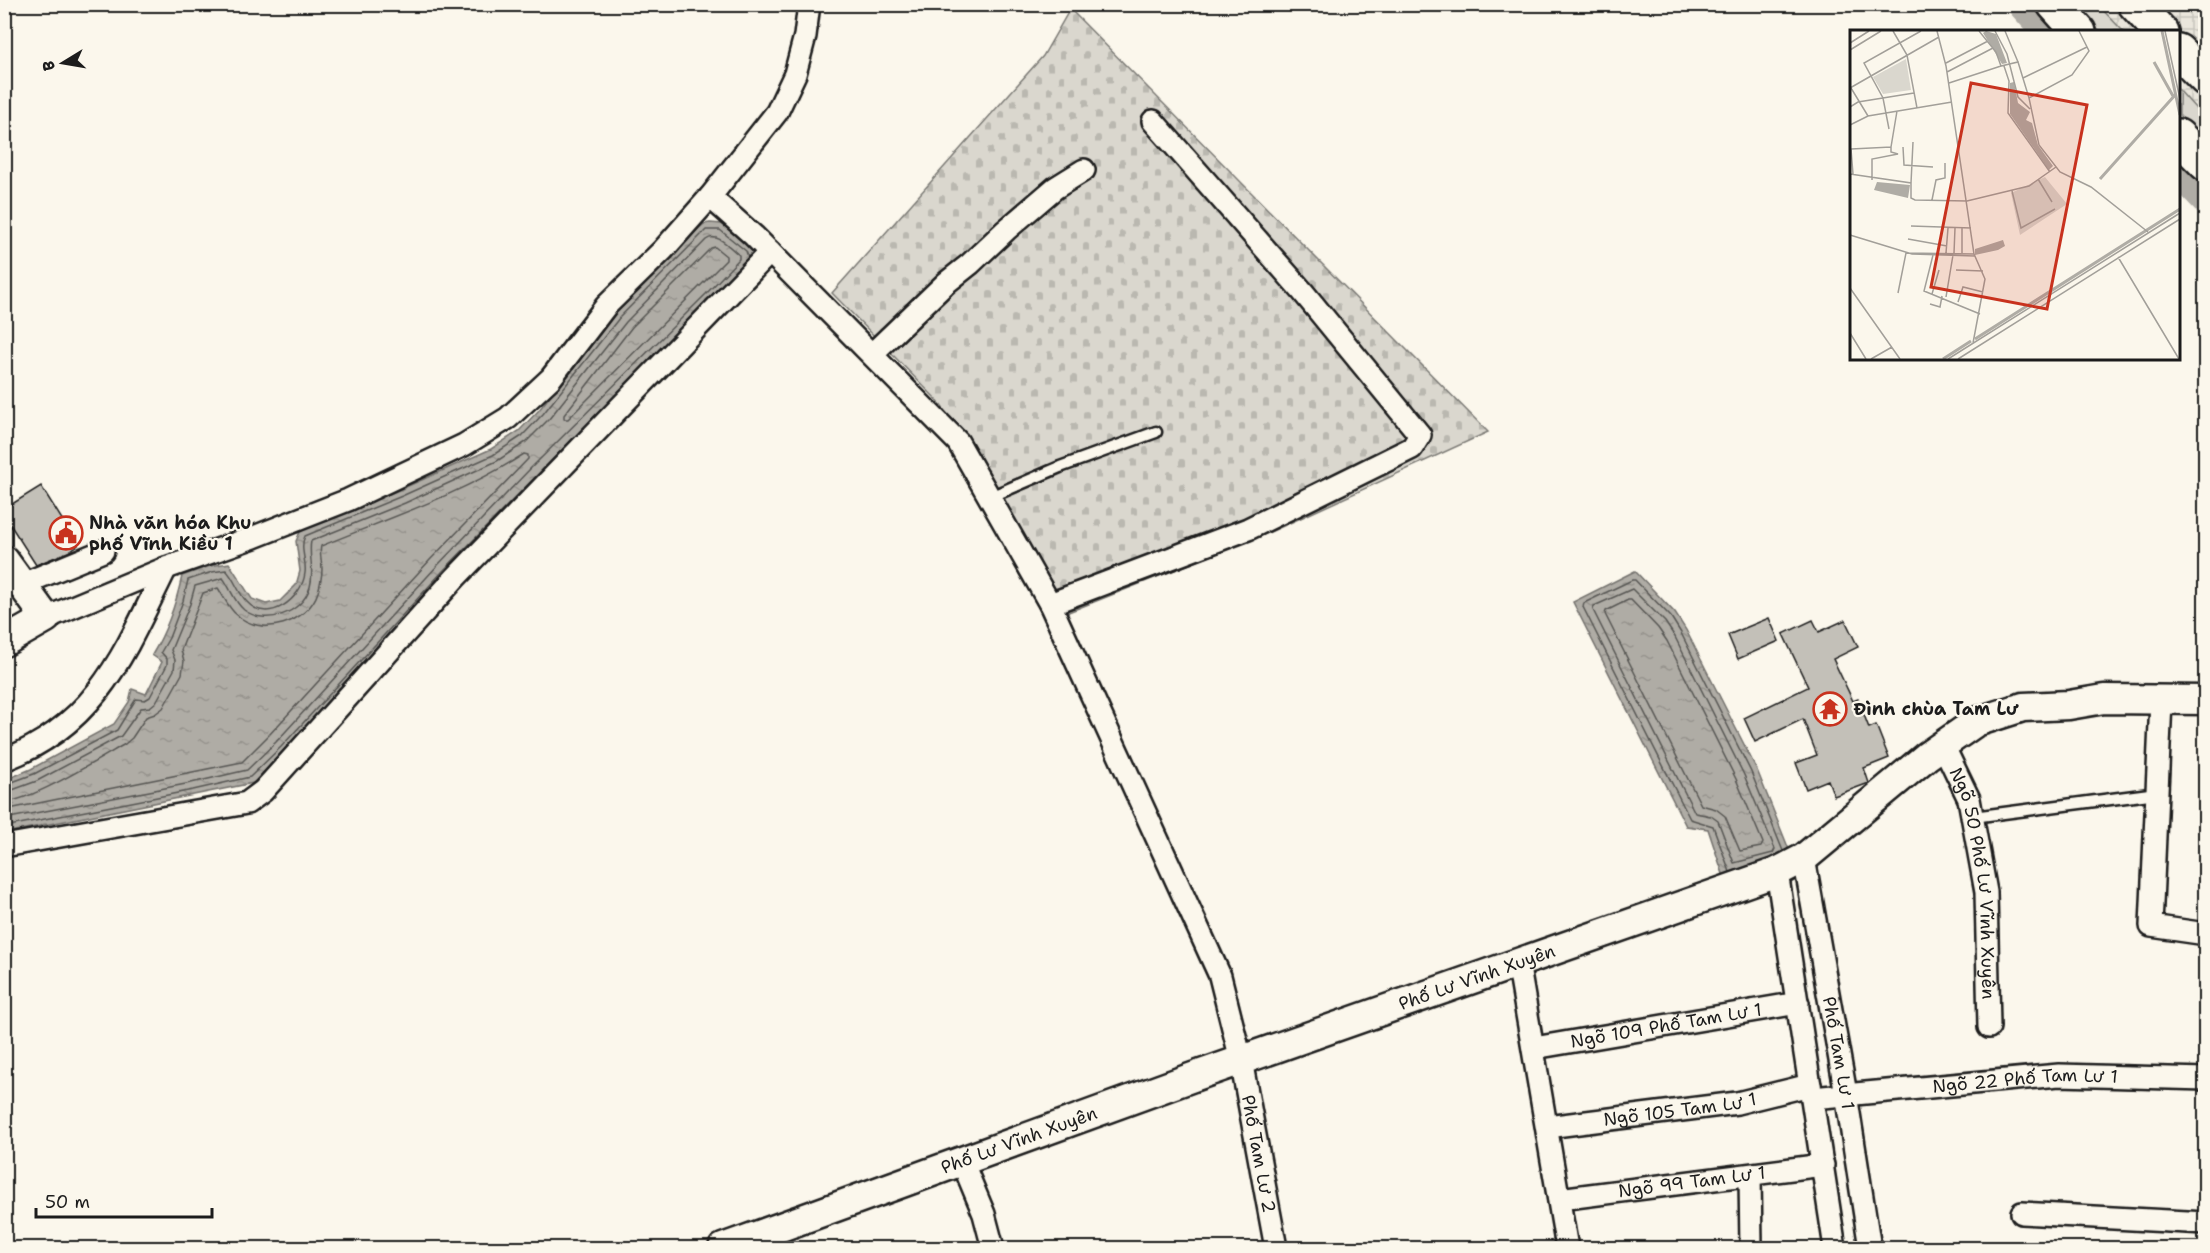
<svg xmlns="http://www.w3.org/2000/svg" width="2210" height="1253" font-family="'Shantell Sans',sans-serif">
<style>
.industrial{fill:url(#industrial-grid)}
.green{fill:#dad7ce;stroke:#7b7a75;stroke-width:1.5}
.cemetery{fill:url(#cemetery-stones);stroke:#7b7a75;stroke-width:1.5}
.water{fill:url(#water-ripples);stroke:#74726e;stroke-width:1.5}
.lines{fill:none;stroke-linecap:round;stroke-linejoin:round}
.shore{stroke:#575653;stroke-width:1.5}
.canal{stroke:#afaca5;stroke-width:24}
.building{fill:#c3c0b8;stroke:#1c1c1c;stroke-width:1.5}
.lane-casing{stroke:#1c1c1c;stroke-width:15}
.street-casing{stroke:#1c1c1c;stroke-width:26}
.secondary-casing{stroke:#1c1c1c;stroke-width:33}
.primary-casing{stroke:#1c1c1c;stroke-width:38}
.lane{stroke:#fbf7ec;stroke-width:10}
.street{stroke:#fbf7ec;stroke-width:21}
.secondary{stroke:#fbf7ec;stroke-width:28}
.primary{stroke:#fbf7ec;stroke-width:33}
.labels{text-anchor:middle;stroke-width:4.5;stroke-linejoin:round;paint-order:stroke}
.poi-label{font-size:18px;font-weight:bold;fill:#1c1c1c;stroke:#fbf7ec;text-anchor:start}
.street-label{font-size:18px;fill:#1c1c1c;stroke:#fbf7ec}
.inset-river{fill:none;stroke:#afaca5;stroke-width:3}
.inset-road{fill:none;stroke:#a29f99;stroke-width:1.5}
.view{fill:#c8321e;fill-opacity:0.15;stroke:#c8321e;stroke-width:3}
.inset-edge{fill:none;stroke:#1c1c1c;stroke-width:3}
</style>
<defs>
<pattern id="industrial-grid" width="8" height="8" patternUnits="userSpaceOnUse" patternTransform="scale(1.5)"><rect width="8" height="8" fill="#eae6dc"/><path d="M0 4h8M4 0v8" fill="none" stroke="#c8c5bc"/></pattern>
<pattern id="cemetery-stones" width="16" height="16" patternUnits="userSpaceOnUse" patternTransform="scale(1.5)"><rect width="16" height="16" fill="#dad7ce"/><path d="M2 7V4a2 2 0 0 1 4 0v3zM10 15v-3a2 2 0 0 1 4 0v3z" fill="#bab8b0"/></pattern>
<pattern id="water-ripples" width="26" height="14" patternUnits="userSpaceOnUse" patternTransform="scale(1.5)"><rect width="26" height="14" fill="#afaca5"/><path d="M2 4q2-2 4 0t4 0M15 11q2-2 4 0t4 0" fill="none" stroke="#96938d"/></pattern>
</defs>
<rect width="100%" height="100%" fill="#fbf7ec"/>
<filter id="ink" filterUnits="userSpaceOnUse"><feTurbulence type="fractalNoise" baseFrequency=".0167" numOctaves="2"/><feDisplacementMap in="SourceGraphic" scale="12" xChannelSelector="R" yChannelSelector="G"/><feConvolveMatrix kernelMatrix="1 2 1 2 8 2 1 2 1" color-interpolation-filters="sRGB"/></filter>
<g filter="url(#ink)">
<polygon class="industrial" points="2025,5 2205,5 2205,191 2179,163 2178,32 2051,31"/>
<g class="green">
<polygon points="2074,5 2098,5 2123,31 2100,31"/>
<polygon points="2179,90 2205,119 2205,144 2179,115"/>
</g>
<polygon class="cemetery" points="1070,9 1488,432 1268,533 1066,613 975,453 937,400 832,293 1043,56"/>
<g class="water">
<path d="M710,223l12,1 29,23 4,11 -469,493 -33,32 -248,50v-53l26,-11 83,-45 15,-22 3,-13 14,5 16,-32 -10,-7c15,-25 24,-51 30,-79l28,-10 19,-3 23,36 14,5 14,-3 16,-16 4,-14 -4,-30 4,-9 8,-5 91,-37 92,-41 28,-18 20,-21 76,-97 82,-83 7,-6z"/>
<polygon points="1635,571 1675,613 1686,630 1757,770 1794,862 1725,880 1708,829 1686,826 1573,602"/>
</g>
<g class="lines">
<g class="shore">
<polygon points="715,247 726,256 726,260 568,419 564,419 564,415 632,327 711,248"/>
<polygon points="1632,589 1665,622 1675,637 1744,775 1775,849 1773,853 1734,863 1718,821 1711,816 1695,813 1593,610 1594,606"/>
<polygon points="1628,600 1631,600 1658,628 1667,641 1736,779 1763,843 1761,847 1740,851 1725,816 1716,809 1701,805 1605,614 1606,611"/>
<path d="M4,785l30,-11 83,-44 19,-31 9,1 5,-3 17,-32v-6l-6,-7 8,-14 14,-37 5,-21 24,-8 14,-2c9,9 12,23 21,32 21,23 55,-3 58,-29 2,-12 -6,-25 0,-37l97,-40 91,-41 29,-19 21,-22 77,-97 86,-87h14l26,21 2,6"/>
<path d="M4,793l33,-12 84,-45 20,-28 9,-1 6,-5 18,-32 1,-10 -4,-10 19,-46 5,-18 28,-8c7,9 11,24 21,32 21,16 58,4 66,-23 5,-17 -2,-31 1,-46l94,-38 92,-42 29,-19 23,-23 77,-97 80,-82c11,-9 24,8 33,15v4l-33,35 -176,175 -93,97 -161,176 -29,28 -56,13 -187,36"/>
<path d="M4,802c28,-1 95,-43 121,-58l7,-6 14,-21 9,-3 8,-6 19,-34 2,-13 -3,-11 22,-57 15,-5c6,9 11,21 19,27 25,23 71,8 81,-23 2,-7 4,-16 4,-23 0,-8 -3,-16 -1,-23 68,-28 141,-52 203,-92l4,1v4l-98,101 -161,175 -27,27 -238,48"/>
<polyline points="4,827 193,790 250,777 281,747 443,571 604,407"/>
<polyline points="1730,872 1713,826 1690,819 1583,607 1584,603 1632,580 1635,580 1671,617 1681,633 1751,772 1783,851"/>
</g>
<g class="canal">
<polyline points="2018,4 2043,32"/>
<polyline points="2178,175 2206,204"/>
</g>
</g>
<g class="building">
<polygon points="41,486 78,545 68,552 36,565 4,515 4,509"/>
<polygon points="1769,618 1779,641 1738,659 1728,635"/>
<polygon points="1813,620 1819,632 1845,620 1858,647 1833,659 1853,701 1858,699 1869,728 1876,725 1889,758 1864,768 1869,783 1834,796 1828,780 1806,789 1796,763 1817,755 1803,719 1755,742 1744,718 1808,687 1783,634"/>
</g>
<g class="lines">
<defs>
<g id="lane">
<polyline points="990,497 1060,467 1156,432"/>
<polyline points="1973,817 2157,793"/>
</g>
<g id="street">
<path id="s1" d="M710,197l44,39 204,206 92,162 170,372 21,84 35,188"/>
<polyline points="872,354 946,283 970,264 1006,230 1055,188 1084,170"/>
<polyline points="23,584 103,551"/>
<polyline points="1050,604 1248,529 1412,448 1420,435 1303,292 1153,121"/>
<polyline points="46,618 166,568 254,537 348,500 464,445 508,418 551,378 606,306 663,250 710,197 777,112 795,74 805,36 809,4"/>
<polyline points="2161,701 2151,926 2206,934"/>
<path id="s2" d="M1943,745l26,54 17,93 3,135"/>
<path d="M4,760c94,-36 121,-109 162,-192"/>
<polyline points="4,846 247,803 263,791 455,578 770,252"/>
<path id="s3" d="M1804,858l42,236 24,154"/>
<polyline points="1777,872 1835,1248"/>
<polyline points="1518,962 1567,1248"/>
<path id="s4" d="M1534,1048l264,-45"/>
<path id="s5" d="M1812,1098l247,-23 147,4"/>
<path id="s6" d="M1547,1127l190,-24 73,-18"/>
<polyline points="962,1161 984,1214 993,1248"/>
<polyline points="1750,1175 1751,1248"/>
<path id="s7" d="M1559,1199l264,-34"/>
<polyline points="2022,1213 2206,1223"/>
</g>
<g id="secondary">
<polyline points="4,560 46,618 4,642"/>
<path id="s8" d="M723,1248l470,-171 584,-205 27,-14 123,-102 49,-34 47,-15 46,-2 35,-6 102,1"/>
</g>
<g id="primary">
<polyline points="2054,4 2079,32"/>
<polyline points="2135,4 2161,32"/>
<polyline points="2178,51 2206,79"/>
<polyline points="2178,136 2206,164"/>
</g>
</defs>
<use href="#lane" class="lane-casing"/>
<use href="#street" class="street-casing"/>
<use href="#secondary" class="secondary-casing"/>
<use href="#primary" class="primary-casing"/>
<use href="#lane" class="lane"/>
<use href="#street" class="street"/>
<use href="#secondary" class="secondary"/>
<use href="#primary" class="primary"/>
</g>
</g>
<defs>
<symbol id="civic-ring" viewBox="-11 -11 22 22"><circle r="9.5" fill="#fbf7ec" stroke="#c8321e" stroke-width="1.5"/><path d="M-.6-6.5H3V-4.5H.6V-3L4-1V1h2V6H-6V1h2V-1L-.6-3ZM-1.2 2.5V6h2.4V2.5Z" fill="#c8321e"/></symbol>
<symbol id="temple-ring" viewBox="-11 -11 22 22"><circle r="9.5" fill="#fbf7ec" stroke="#c8321e" stroke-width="1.5"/><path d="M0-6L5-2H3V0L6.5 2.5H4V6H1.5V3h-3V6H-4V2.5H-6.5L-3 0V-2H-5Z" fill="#c8321e"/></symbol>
</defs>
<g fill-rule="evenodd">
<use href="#civic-ring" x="47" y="514" width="38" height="38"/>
<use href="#temple-ring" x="1811" y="690" width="38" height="38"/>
</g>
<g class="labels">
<g class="poi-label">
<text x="89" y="529">Nhà văn hóa Khu<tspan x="89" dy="21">phố Vĩnh Kiều 1</tspan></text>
<text x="1853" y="715">Đình chùa Tam Lư</text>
</g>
<g class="street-label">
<text dy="6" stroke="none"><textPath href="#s2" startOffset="144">Ngõ 50 Phố Lư Vĩnh Xuyên</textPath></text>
<text dy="6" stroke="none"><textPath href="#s8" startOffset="801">Phố Lư Vĩnh Xuyên</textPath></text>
<text dy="6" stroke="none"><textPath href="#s4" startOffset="134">Ngõ 109 Phố Tam Lư 1</textPath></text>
<text dy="6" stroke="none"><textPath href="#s3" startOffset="198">Phố Tam Lư 1</textPath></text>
<text dy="6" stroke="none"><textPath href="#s5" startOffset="214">Ngõ 22 Phố Tam Lư 1</textPath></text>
<text dy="6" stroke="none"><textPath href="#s6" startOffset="134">Ngõ 105 Tam Lư 1</textPath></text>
<text dy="6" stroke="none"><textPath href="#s8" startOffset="315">Phố Lư Vĩnh Xuyên</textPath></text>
<text dy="6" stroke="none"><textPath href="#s1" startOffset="1126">Phố Tam Lư 2</textPath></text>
<text dy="6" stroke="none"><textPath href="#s7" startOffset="134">Ngõ 99 Tam Lư 1</textPath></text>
</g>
</g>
<g transform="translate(1850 30)">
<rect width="330" height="330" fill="#fbf7ec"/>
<path d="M56,29l5,31 -28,4 -10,-17z" fill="#dad7ce"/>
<path d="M195,147l22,27 -47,31 -9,-42z" fill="#dad7ce"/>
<path d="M136,1l10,3 11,29 -5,1 -19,-31zM164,52l4,21 12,9 -4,8 6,3 6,22 15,21 -4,4 -39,-56v-31zM27,152l33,3 -2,13 -34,-8zM153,210l2,6 -7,4 -23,5v-6z" fill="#afaca5"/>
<path class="inset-river" d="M312,1l18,84M304,32l19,34M250,149l76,-85M125,309l205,-130M93,329l28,-18"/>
<path class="inset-road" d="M43,1l14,24 10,53M87,1l9,35 28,188 11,25 -12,64M129,1l17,21 5,14 17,-4 11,36 43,-23 17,-24 -10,-20M145,1l12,23 11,43 12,12M155,1l13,31M315,1l15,68M0,13l19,-12M0,20l31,-19M96,33l42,-22M154,36l5,15 -1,32 42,59M97,42l46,-24M173,48l64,-31M99,53l52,-17M0,58l89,-51M1,58l17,28M179,68l10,47 21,27 31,15 57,45M0,77l8,-5 56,-9M0,95l18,-9 84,-14M39,99l-6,-31 -19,-35 57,-32M41,117l6,-36M53,117l1,18 29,2M1,119l40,-2v5l7,2 -26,5v21M1,119l2,25M0,144l61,9v15l4,2 52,1 62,-15 27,-19M188,149l14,23M61,153l2,-41M162,161l9,37 34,-19M82,170l4,-20 9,-2v-15M61,196l60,2M0,205l62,19 63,2M58,209l39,7M96,223l2,-25M104,223l1,-25M112,223v-25M83,225l-9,36 56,23M268,227l61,102M106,240l27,1M0,258l50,71M48,263l8,-40 68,1M82,264l7,-24M96,267l7,-42M108,272l5,-15 20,5M80,274l10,3 2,-11M0,303l16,26M21,329l21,-12M98,329l232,-146M108,329l222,-140"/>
<path class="view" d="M121,53l116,22 -40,204 -116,-22z"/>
<rect width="330" height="330" class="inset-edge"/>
</g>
<rect width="2210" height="1253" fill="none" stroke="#fbf7ec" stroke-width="24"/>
<rect x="12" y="12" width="2186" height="1229" fill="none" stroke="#1c1c1c" stroke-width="2" filter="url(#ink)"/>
<g transform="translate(63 63) rotate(259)" stroke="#fbf7ec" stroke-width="4.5" paint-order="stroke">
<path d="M0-4.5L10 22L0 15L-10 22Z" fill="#1c1c1c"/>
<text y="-9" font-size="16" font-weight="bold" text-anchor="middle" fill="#1c1c1c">B</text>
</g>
<path d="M36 1208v9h176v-9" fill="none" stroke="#1c1c1c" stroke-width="3"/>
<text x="45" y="1208" font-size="18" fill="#1c1c1c" stroke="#fbf7ec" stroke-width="4.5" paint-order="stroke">50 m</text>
</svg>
